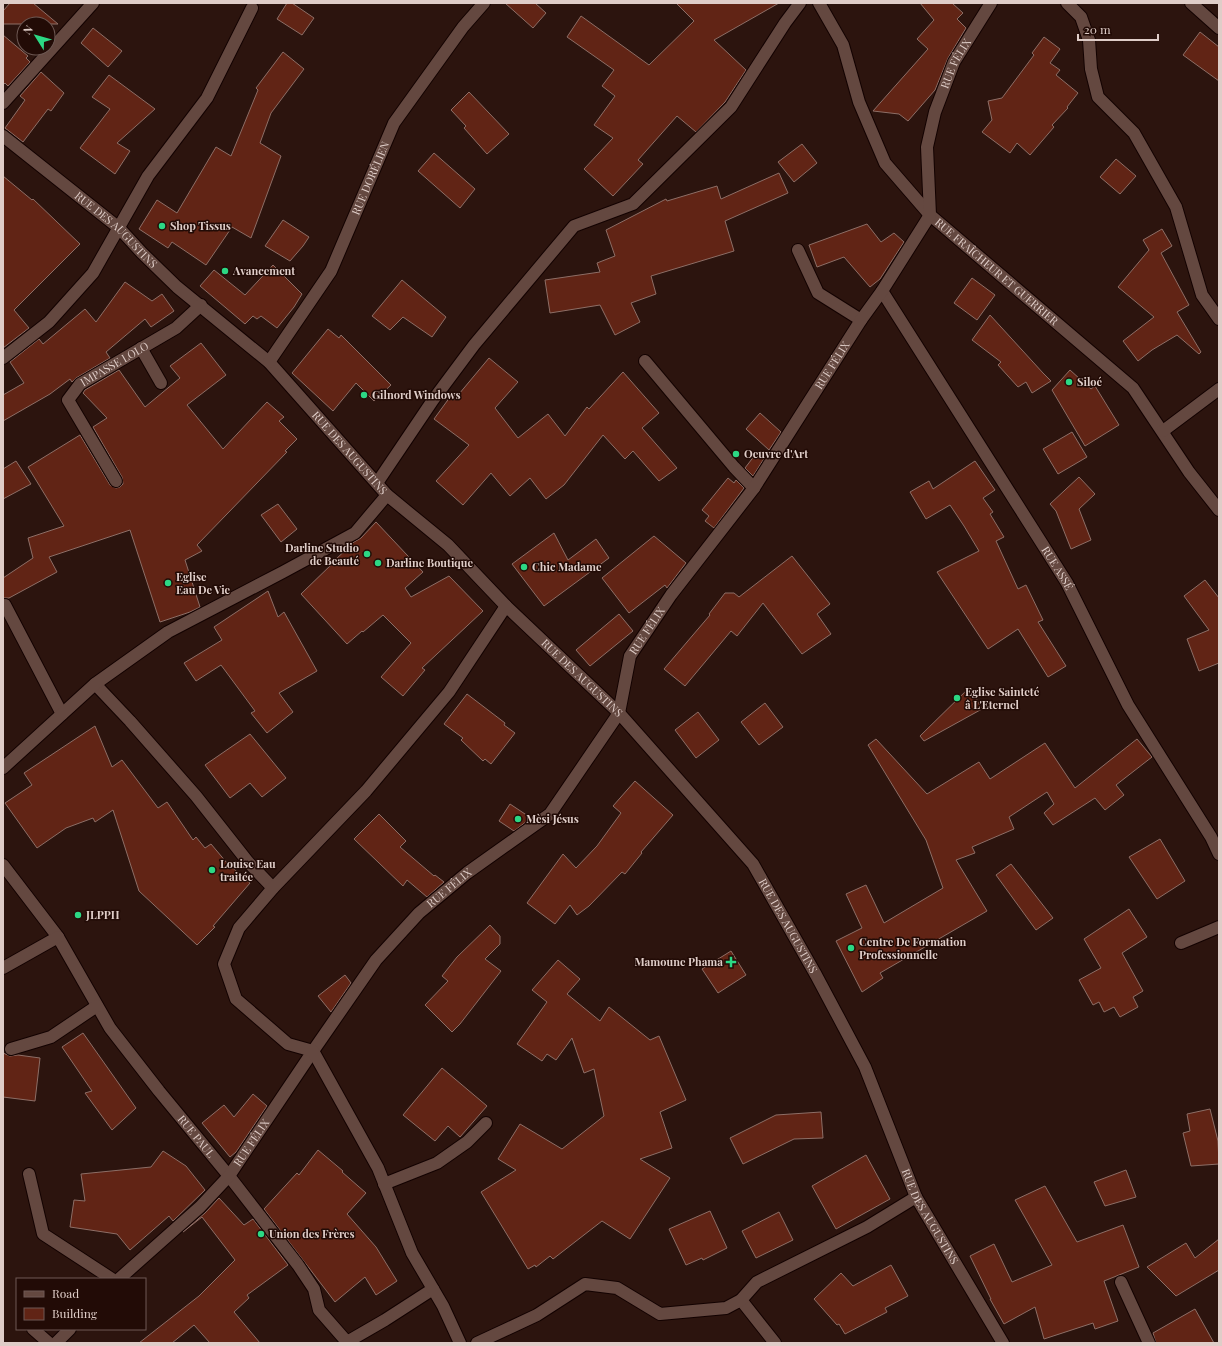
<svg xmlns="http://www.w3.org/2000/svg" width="1222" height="1346" font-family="'Playfair Display',serif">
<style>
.building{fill:#612415;stroke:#8d6e66}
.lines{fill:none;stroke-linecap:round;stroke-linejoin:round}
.street-casing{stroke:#130200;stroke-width:14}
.street{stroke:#644840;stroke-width:12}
.poi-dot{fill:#2cd884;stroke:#220b06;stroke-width:1.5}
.labels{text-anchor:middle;stroke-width:3;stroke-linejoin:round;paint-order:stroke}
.street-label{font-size:11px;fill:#dfcdc8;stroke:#220b06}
.poi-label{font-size:11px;font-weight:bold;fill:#dfcdc8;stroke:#220b06;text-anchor:start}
</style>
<rect width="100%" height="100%" fill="#2c140e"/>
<g class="building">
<polygon points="10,3 33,3 58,24 3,24 3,11"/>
<polygon points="287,3 292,3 314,18 302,35 277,19"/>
<polygon points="505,3 535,3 546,13 533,28"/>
<polygon points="676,3 779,3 714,40 746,70 725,102 696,132 677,116 638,160 643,164 613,196 584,169 613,138 594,125 615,96 602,86 614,70 567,37 581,16 649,65 694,21"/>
<polygon points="920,3 952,3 963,13 957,19 966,28 948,58 935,90 908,121 899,114 873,111 928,49 917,39 934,20"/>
<polygon points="93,28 122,51 108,67 81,43"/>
<polygon points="1200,32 1219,47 1219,81 1183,55"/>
<polygon points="3,35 28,56 26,58 30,62 8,86 5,83 3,85"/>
<polygon points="1044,37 1060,49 1050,63 1060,70 1056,75 1078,93 1067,107 1068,108 1052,125 1054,127 1030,155 1017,143 1010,153 982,132 992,120 988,101 1002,98 1034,55 1032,53"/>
<polygon points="283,52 304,69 271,113 260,143 281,156 251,238 232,227 206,265 172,242 168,248 139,229 157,200 177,213 216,147 231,156 258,90 256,88"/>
<polygon points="41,72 64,93 51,111 48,109 23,142 5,128 25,100 20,96"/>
<polygon points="109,75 155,109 117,143 130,151 115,174 80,148 110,109 92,97"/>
<polygon points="469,92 509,134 487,154 464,128 466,126 451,110"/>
<polygon points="802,144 817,163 794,182 778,162"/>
<polygon points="434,153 475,189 460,208 418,171"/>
<polygon points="1116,159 1136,176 1120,194 1100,177"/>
<polygon points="779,173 788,193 725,221 734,251 651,276 656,294 631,303 640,322 615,335 600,305 550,313 545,280 600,272 597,263 615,256 606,230 666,199 667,201 717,186 721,199"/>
<polygon points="3,176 32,200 33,199 80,244 14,310 29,328 3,348"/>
<polygon points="283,220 309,237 303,246 290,261 265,246"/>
<polygon points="867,224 881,242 894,233 904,242 880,279 870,287 844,257 817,267 809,245"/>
<polygon points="1162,229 1172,246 1161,253 1189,305 1177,312 1201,352 1199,354 1177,335 1152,350 1138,361 1123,341 1154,317 1118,287 1149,250 1143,240"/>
<polygon points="273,265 302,294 294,307 277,328 261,316 257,319 253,316 245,324 200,286 214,270 245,295"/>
<polygon points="972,278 995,295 977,320 954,303"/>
<polygon points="402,280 446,317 432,337 403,317 390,330 372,316"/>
<polygon points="125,282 152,301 162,294 174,311 151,327 145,319 106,352 110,358 76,378 72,382 70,379 50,394 3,421 3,395 24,383 10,362 39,339 43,344 85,309 96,322"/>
<polygon points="990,315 1043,373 1051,381 1032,393 1026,382 1018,387 998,365 1001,362 972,340"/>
<polygon points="328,329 339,338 341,335 391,385 374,401 356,383 333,411 292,373"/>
<polygon points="201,343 226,375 187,405 223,449 267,402 284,417 279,421 297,439 285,451 287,452 197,545 202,551 185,560 200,607 190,612 160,622 130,530 49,557 57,572 9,598 3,598 3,578 33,558 28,538 64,526 28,467 80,435 110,485 116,488 120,487 123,484 122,477 93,427 107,418 83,393 85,390 119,370 145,407 180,378 170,366"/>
<polygon points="489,358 518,382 495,408 518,438 548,414 565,436 587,407 589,409 623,372 659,413 642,428 677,468 659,481 633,451 625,459 603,435 564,485 546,499 530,478 510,496 491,473 463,505 436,481 469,445 434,419 450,397 454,400"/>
<polygon points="1070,370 1091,389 1095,386 1119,425 1085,446 1052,390"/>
<polygon points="760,413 781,432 769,450 746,429"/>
<polygon points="1072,432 1087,457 1058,474 1043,449"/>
<polygon points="758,451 765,457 753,476 745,468"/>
<polygon points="16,461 31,484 3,499 3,469"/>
<polygon points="975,461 995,490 983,498 993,512 990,514 1004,537 996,541 1018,589 1026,585 1043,620 1038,622 1066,666 1048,677 1018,629 988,649 937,572 979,551 964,526 950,505 926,519 910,492 929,481 933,489"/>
<polygon points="1079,477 1095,494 1079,509 1091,540 1071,549 1056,511 1050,504"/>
<polygon points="728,478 734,483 736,480 744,488 714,528 705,521 709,516 702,510"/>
<polygon points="278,504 297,529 281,542 261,515"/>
<polygon points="376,522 423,572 405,588 411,597 449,576 483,611 422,668 425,670 403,696 381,677 411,643 383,615 363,632 362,631 347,644 301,594 334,562 334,561 354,542 361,538"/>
<polygon points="554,533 568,560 596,539 609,558 544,606 512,564"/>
<polygon points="654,536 686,563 667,588 665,585 629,613 602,578"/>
<polygon points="792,556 830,604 817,614 831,634 802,654 763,603 737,636 731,631 685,686 664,669 710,615 709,614 725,593 734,593 739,597"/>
<polygon points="1205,580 1219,598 1219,663 1199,671 1187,639 1209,630 1184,596"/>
<polygon points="268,591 278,617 284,612 317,671 279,693 293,712 267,733 251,713 255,711 221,665 196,681 184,663 222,640 214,627"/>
<polygon points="619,614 633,631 590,666 576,650"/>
<polygon points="970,687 982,709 924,741 920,736"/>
<polygon points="467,694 505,723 504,725 515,733 491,764 485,759 483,761 461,740 463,738 444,724"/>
<polygon points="765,703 783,727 759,745 741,722"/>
<polygon points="698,712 719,740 696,758 675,730"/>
<polygon points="95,726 112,767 122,760 158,808 167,802 193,840 196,837 205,848 211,844 227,863 250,883 213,926 215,927 197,945 139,891 113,810 95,822 93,818 66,828 37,848 5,803 32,785 24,773"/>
<polygon points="250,734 286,778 262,797 250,783 230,798 205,765"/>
<polygon points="876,739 927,794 979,762 990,779 1045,743 1075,788 1137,739 1152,757 1116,785 1124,795 1105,810 1095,798 1053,825 1044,813 1054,804 1047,792 1009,817 1014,829 972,847 975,853 956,860 987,911 880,973 883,978 862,992 836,941 862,928 846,894 866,885 884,923 943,888 926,840 868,745"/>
<polygon points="635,781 673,815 641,852 642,853 625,874 622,872 589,906 577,915 570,905 555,924 527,903 563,854 576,868 597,846 621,813 613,806"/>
<polygon points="510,804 531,818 514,831 499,821"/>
<polygon points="379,814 406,841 400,847 434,876 435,875 444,882 427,897 407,880 403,886 354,839"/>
<polygon points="1160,839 1185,881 1157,899 1129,857"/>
<polygon points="1011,864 1053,918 1036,930 996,875"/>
<polygon points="1129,909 1147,937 1122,953 1143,991 1133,997 1138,1007 1120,1017 1114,1007 1104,1012 1099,1002 1093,1005 1079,980 1101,968 1084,939"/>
<polygon points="490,925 500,936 500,944 485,959 501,971 460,1024 452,1032 425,1005 448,981 442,976 457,957"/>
<polygon points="731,951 746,975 718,993 702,969"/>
<polygon points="558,960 580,979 567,994 600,1021 609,1007 650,1040 659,1036 686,1100 660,1112 672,1148 640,1159 670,1178 630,1239 602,1221 553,1259 550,1256 536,1267 535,1265 528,1269 481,1192 516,1170 498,1159 520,1124 562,1149 604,1116 594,1069 584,1073 572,1038 556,1060 547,1054 542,1061 517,1044 547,1002 532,990"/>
<polygon points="345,975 351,983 331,1012 318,996"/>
<polygon points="83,1033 136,1108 112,1130 85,1093 92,1091 62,1047"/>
<polygon points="3,1053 10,1056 18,1055 40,1058 35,1101 3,1097"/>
<polygon points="442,1068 487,1106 460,1137 448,1126 435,1141 403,1115"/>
<polygon points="253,1094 267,1106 236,1152 230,1157 202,1123 224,1105 234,1117"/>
<polygon points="1210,1109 1218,1141 1219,1164 1191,1166 1183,1133 1190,1131 1187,1114"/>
<polygon points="821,1112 823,1138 794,1139 743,1164 730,1138 776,1115"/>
<polygon points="318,1150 343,1171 342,1172 366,1193 347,1214 376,1247 397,1281 376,1295 365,1277 335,1302 264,1209 297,1173 299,1175"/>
<polygon points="163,1151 186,1166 205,1190 173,1221 169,1216 130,1250 117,1234 70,1227 74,1200 85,1201 81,1174 151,1167"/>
<polygon points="866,1155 890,1199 836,1229 812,1186"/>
<polygon points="1126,1170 1136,1197 1105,1206 1094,1182"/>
<polygon points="1045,1186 1077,1242 1123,1225 1139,1267 1104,1281 1118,1321 1095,1329 1093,1323 1044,1339 1035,1307 1004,1324 990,1299 991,1299 970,1256 994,1244 1012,1282 1052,1265 1015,1200"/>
<polygon points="219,1198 244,1225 253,1219 288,1265 247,1295 249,1298 234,1312 260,1343 210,1343 194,1325 172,1343 139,1343 199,1296 235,1260 202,1217 183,1232 205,1213"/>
<polygon points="710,1211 727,1248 703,1260 702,1258 686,1265 669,1229"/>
<polygon points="779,1212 793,1240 756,1258 742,1231"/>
<polygon points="1219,1239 1219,1270 1176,1296 1147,1267 1186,1243 1195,1258"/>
<polygon points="891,1265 908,1296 885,1308 887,1312 845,1334 839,1324 837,1325 814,1299 841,1273 853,1286"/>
<polygon points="1195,1309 1214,1343 1156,1343 1153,1333"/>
</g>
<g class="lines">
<defs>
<g id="street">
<path id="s1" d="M819,3l24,42 16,57 26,61 45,52 203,173 56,84 30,38"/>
<polyline points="1067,3 1081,17 1089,40 1091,69 1098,97 1134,133 1176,207 1202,295 1219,319"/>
<polyline points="1191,3 1219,28"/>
<polyline points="3,103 93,3"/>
<path id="s2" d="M3,136l116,92 23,25 35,34 92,75 118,133 61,50 58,61 113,107 134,151 63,111 49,92 51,130 87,146"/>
<polyline points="798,250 818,293 861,320"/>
<path id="s3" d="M882,291l185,292 61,122 83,132 8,17"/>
<polyline points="141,348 161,383"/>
<polyline points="3,358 49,322 93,273 148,176 207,98 252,8"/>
<polyline points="645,361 734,467 754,488"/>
<path id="s4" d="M269,362l62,-91 63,-148 69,-96 21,-24"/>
<polyline points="1163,431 1219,389"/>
<path id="s5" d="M116,481l-48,-81 12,-16 96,-56 25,-23"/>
<polyline points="377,483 433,400 474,345 574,226 633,204 731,107 785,23 800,3"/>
<polyline points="5,605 62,714"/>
<polyline points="95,684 130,721 196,796 248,862 273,888"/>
<polyline points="3,768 95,684 168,632 283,572 355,533 387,495"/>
<path id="s6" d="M3,865l55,72 52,91 49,63 70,85 69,89 16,24 5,21 28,32 38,-22 48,-31"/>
<polyline points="1181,943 1219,927"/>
<polyline points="3,968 58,937"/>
<polyline points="11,1049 51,1037 97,1006"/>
<polyline points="29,1174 43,1234 112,1279"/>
<polyline points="384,1184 437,1163 467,1142 486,1123"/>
<path id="s7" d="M119,1279l81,-72 29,-31 84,-125 63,-91 43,-47 48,-40 83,-59 41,-60 28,-41 11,-57 41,-61 83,-107 107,-168 21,-29 48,-76 -3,-68 8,-35 19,-50 37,-59"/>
<polyline points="1121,1282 1149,1343"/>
<polyline points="741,1300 775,1343"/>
<polyline points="33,1329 49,1343"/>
<polyline points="56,1343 70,1329"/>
<polyline points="460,1343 443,1306 412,1253 378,1168 313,1051 288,1044 236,999 224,964 239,928 273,888 366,791 449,692 506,606"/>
<polyline points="477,1343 537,1315 585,1284 617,1288 660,1314 726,1308 741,1300 757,1282 867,1227 916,1197"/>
</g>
</defs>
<use href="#street" class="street-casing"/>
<use href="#street" class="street"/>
</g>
<g class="poi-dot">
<circle cx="162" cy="226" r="4"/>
<circle cx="225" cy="271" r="4"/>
<circle cx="1069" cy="382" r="4"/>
<circle cx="364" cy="395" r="4"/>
<circle cx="736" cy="454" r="4"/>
<circle cx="367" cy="554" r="4"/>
<circle cx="378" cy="563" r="4"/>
<circle cx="524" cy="567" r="4"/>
<circle cx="168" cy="583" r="4"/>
<circle cx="957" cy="698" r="4"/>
<circle cx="518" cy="819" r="4"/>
<circle cx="212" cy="870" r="4"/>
<circle cx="78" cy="915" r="4"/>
<circle cx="851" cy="948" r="4"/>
<path d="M729 956h4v4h4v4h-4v4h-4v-4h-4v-4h4z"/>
<circle cx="261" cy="1234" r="4"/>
</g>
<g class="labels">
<g class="street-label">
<text dy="4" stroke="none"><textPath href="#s7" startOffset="1511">RUE FÉLIX</textPath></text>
<text dy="4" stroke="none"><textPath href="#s4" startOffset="211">RUE DORÉLIEN</textPath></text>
<text dy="4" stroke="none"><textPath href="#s2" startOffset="147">RUE DES AUGUSTINS</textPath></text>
<text dy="4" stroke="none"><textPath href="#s1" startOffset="330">RUE FRAÎCHEUR ET GUERRIER</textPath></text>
<text dy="4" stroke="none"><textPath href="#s5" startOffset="154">IMPASSE LOLO</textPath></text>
<text dy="4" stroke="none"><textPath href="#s7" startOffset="1175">RUE FÉLIX</textPath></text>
<text dy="4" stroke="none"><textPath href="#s2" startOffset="471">RUE DES AUGUSTINS</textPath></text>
<text dy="4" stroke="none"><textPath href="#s3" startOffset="328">RUE ASSÉ</textPath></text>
<text dy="4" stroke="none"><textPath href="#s7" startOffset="851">RUE FÉLIX</textPath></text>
<text dy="4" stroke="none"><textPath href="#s2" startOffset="795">RUE DES AUGUSTINS</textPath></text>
<text dy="4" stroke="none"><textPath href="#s7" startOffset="515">RUE FÉLIX</textPath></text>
<text dy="4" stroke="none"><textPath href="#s2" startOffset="1119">RUE DES AUGUSTINS</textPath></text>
<text dy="4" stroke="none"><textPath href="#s6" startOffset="334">RUE PAUL</textPath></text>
<text dy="4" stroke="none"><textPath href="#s7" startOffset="191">RUE FÉLIX</textPath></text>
<text dy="4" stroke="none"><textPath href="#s2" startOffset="1443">RUE DES AUGUSTINS</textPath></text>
</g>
<g class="poi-label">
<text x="170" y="230">Shop Tissus</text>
<text x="233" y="275">Avancement</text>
<text x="1077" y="386">Siloé</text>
<text x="372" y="399">Gilnord Windows</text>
<text x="744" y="458">Oeuvre d'Art</text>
<text x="359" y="552" text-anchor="end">Darline Studio<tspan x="359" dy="13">de Beauté</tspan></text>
<text x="386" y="567">Darline Boutique</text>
<text x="532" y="571">Chic Madame</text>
<text x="176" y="581">Eglise<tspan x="176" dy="13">Eau De Vie</tspan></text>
<text x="965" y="696">Eglise Sainteté<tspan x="965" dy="13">â L'Eternel</tspan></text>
<text x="526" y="823">Mèsi Jésus</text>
<text x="220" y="868">Louise Eau<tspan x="220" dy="13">traitée</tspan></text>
<text x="86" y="919">JLPPH</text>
<text x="859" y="946">Centre De Formation<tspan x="859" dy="13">Professionnelle</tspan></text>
<text x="723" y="966" text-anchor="end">Mamoune Phama</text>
<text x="269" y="1238">Union des Frères</text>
</g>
</g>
<rect width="1222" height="1346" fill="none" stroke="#dfcdc8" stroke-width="8"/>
<rect x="16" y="1278" width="130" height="52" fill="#220b06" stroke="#6e5954"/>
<rect x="24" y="1291" width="20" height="6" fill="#644840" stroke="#6e5954"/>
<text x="52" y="1298" font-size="12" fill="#dfcdc8">Road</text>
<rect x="24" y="1308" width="20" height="12" fill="#612415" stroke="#6e5954"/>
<text x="52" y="1318" font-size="12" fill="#dfcdc8">Building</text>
<g transform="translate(36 36) rotate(307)"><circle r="19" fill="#220b06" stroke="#6e5954"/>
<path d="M0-3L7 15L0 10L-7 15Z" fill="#2cd884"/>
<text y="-6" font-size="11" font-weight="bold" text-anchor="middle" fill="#dfcdc8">N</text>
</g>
<path d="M1078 34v6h80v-6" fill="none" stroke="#dfcdc8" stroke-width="2"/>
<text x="1084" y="34" font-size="12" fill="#dfcdc8" stroke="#220b06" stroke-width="3" paint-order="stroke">20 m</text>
</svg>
